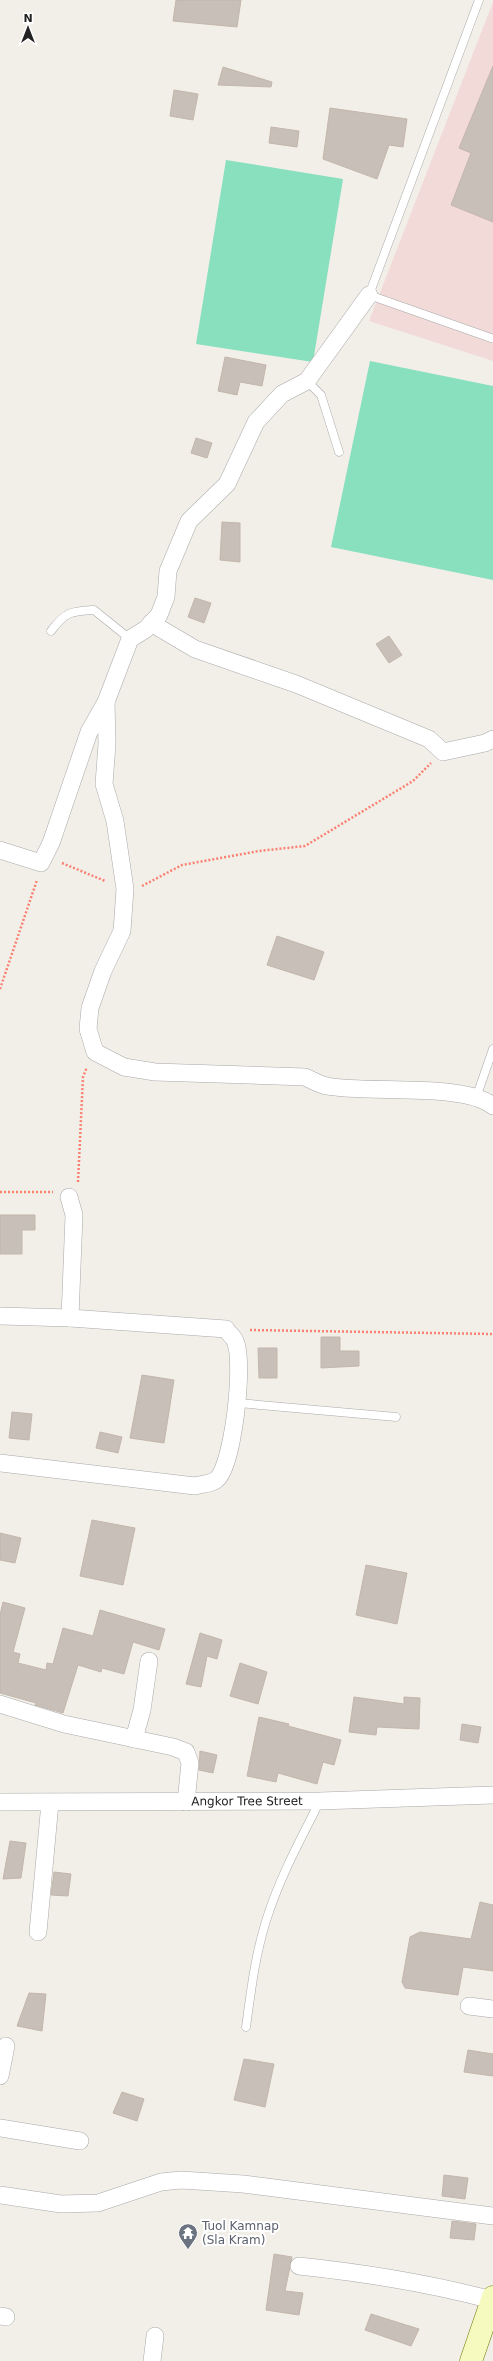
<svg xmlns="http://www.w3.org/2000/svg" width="493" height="2361" font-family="'DejaVu Sans',sans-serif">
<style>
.commercial{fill:#f2dad9}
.pitch{fill:#88e0be}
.building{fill:#c7bfb8;stroke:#c4b6ab}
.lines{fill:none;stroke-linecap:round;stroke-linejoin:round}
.lane-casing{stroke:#a9a9a9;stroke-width:9}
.street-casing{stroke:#a9a9a9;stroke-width:18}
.secondary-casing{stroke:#707d05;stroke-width:23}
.path{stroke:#fa8072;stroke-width:2.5;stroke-dasharray:2 2;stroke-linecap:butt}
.lane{stroke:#fff;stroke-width:8}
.street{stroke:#fff;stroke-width:17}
.secondary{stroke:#f7fabf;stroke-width:22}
.labels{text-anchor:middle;stroke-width:4;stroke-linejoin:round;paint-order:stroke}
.street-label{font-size:12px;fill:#222;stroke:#fff}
.worship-label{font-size:12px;fill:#5b616d;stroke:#fff;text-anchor:start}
</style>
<rect width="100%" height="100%" fill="#f2efe9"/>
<polygon class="commercial" points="493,2 493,361 369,321"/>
<g class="pitch">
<polygon points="226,160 343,179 313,362 196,344"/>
<polygon points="370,361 493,386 493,580 331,547"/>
</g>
<g class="building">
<polygon points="176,0 241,0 237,27 173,21"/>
<polygon points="493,66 493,222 451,205 471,153 459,148"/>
<polygon points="223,67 272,82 271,87 218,85"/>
<polygon points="174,90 198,94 193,120 170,116"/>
<polygon points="330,108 407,119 403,147 389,145 377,179 323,159"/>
<polygon points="271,127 299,131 297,147 269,143"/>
<polygon points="225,357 266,365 262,386 240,382 237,395 218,391"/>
<polygon points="196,438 212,443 207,458 191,453"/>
<polygon points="222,522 240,523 240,562 220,560"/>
<polygon points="195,598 211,603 204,623 188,617"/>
<polygon points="389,636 402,655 389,663 376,644"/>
<polygon points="277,936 324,952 314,980 267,965"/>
<polygon points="0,1215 35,1215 35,1230 22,1230 22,1254 0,1254"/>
<polygon points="321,1337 340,1337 340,1351 359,1351 359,1366 321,1368"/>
<polygon points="258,1348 277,1348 277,1378 259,1378"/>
<polygon points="142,1375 174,1380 164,1443 130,1438"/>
<polygon points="12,1412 32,1414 29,1440 9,1438"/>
<polygon points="100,1432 122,1437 118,1453 96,1448"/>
<polygon points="92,1520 135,1528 123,1585 80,1576"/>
<polygon points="0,1533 21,1538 15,1563 0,1560"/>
<polygon points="366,1565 407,1573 397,1624 356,1615"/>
<polygon points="3,1602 25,1608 13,1652 20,1654 18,1663 46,1670 47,1663 53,1664 63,1628 93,1636 100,1610 165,1629 159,1650 133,1642 124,1674 102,1668 101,1672 78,1665 63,1713 35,1705 36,1703 0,1693 0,1615"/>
<polygon points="200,1633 222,1640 217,1659 207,1656 201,1687 186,1684"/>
<polygon points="240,1663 267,1672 258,1704 230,1696"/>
<polygon points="354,1697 404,1704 404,1697 420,1698 419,1729 377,1727 376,1735 349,1732"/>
<polygon points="259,1717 289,1724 288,1726 341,1740 334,1765 323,1762 317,1784 278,1773 276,1782 247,1776"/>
<polygon points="462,1724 481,1727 478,1743 460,1740"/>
<polygon points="200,1751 217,1755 213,1773 199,1770"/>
<polygon points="10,1841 26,1843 21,1878 3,1879"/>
<polygon points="54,1872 71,1874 68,1896 51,1895"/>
<polygon points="480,1902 493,1905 493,1971 463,1967 458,1995 405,1988 402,1982 410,1937 420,1932 471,1939"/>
<polygon points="29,1993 46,1994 42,2031 17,2026"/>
<polygon points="468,2050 493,2054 493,2076 464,2072"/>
<polygon points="244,2059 274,2064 265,2107 234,2100"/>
<polygon points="122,2092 144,2099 137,2121 113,2113"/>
<polygon points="444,2175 468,2178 465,2199 442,2196"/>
<polygon points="452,2221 476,2224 474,2240 450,2238"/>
<polygon points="274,2254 292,2257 285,2291 303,2293 299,2315 266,2310"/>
<polygon points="371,2314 419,2329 411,2346 365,2330"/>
</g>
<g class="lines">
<defs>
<g id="lane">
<polyline points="479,0 369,295 491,338"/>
<polyline points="307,381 321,395 339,452"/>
<path d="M51,631c14,-19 20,-20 43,-21l36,29"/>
<polyline points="476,1098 493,1049"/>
<polyline points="238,1403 396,1417"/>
<path d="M246,2027c5,-36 9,-71 20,-106 13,-42 34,-81 54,-120"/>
</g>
<g id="street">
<polyline points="151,623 195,649 296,684 429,739 443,752 485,743 493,739"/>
<path d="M106,702l1,42 -3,40 11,37 10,68 -3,42 -19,40 -13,37 -2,21 7,23 29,15 31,5 150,5c7,3 15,8 22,9 40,8 137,-4 166,20"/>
<polyline points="0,850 41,863 51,843 89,732 106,702 130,639 146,629 159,615 166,597 168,571 189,521 227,484 256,422 282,394 307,381 369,295"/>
<polyline points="69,1197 74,1215 70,1318"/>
<path d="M0,1316l70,2 156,11c2,4 8,8 9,12 10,20 -2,127 -19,139 -5,4 -15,4 -21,6l-195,-23"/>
<polyline points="0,1704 64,1724 173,1747 186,1752 190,1763 186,1802"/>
<polyline points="134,1739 142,1710 149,1661"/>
<path id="s1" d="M0,1802l320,-1 173,-6"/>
<polyline points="38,1932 50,1803"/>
<polyline points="469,2006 493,2009"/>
<polyline points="0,2076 6,2046"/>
<polyline points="0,2128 80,2141"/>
<polyline points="0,2195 61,2204 98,2203 161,2182 181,2180 243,2184 493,2216"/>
<path d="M299,2266c66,7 129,17 193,34"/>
<polyline points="0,2316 6,2317"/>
<polyline points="152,2361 155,2336"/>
</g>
<polyline id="secondary" points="471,2361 493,2297"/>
</defs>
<use href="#lane" class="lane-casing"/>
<use href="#street" class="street-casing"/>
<use href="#secondary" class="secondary-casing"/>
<g class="path">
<polyline points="62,863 105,881"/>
<polyline points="142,886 182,865 259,851 305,846 413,781 431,763"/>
<polyline points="0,989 37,880"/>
<polyline points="78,1182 83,1077 87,1067"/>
<polyline points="0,1192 53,1192"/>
<polyline points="250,1330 493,1334"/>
</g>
<use href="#lane" class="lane"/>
<use href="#street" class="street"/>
<use href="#secondary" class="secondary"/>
</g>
<defs>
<symbol id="temple-pin" viewBox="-11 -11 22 30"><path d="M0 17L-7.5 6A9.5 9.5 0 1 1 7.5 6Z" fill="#6b7280" stroke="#fff"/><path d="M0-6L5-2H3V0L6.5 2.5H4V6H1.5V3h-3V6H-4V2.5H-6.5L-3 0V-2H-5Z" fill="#fff"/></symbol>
</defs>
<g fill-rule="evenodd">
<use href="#temple-pin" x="177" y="2222" width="22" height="30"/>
</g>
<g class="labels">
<g class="street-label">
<text dy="4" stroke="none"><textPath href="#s1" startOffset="247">Angkor Tree Street</textPath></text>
</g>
<g class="worship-label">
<text x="202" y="2230">Tuol Kamnap<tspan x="202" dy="14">(Sla Kram)</tspan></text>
</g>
</g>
<g transform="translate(28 28)" stroke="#ffffff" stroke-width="3" paint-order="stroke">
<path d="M0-3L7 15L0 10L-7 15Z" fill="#222222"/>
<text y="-6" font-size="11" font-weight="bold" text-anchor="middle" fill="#222222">N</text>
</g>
</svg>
